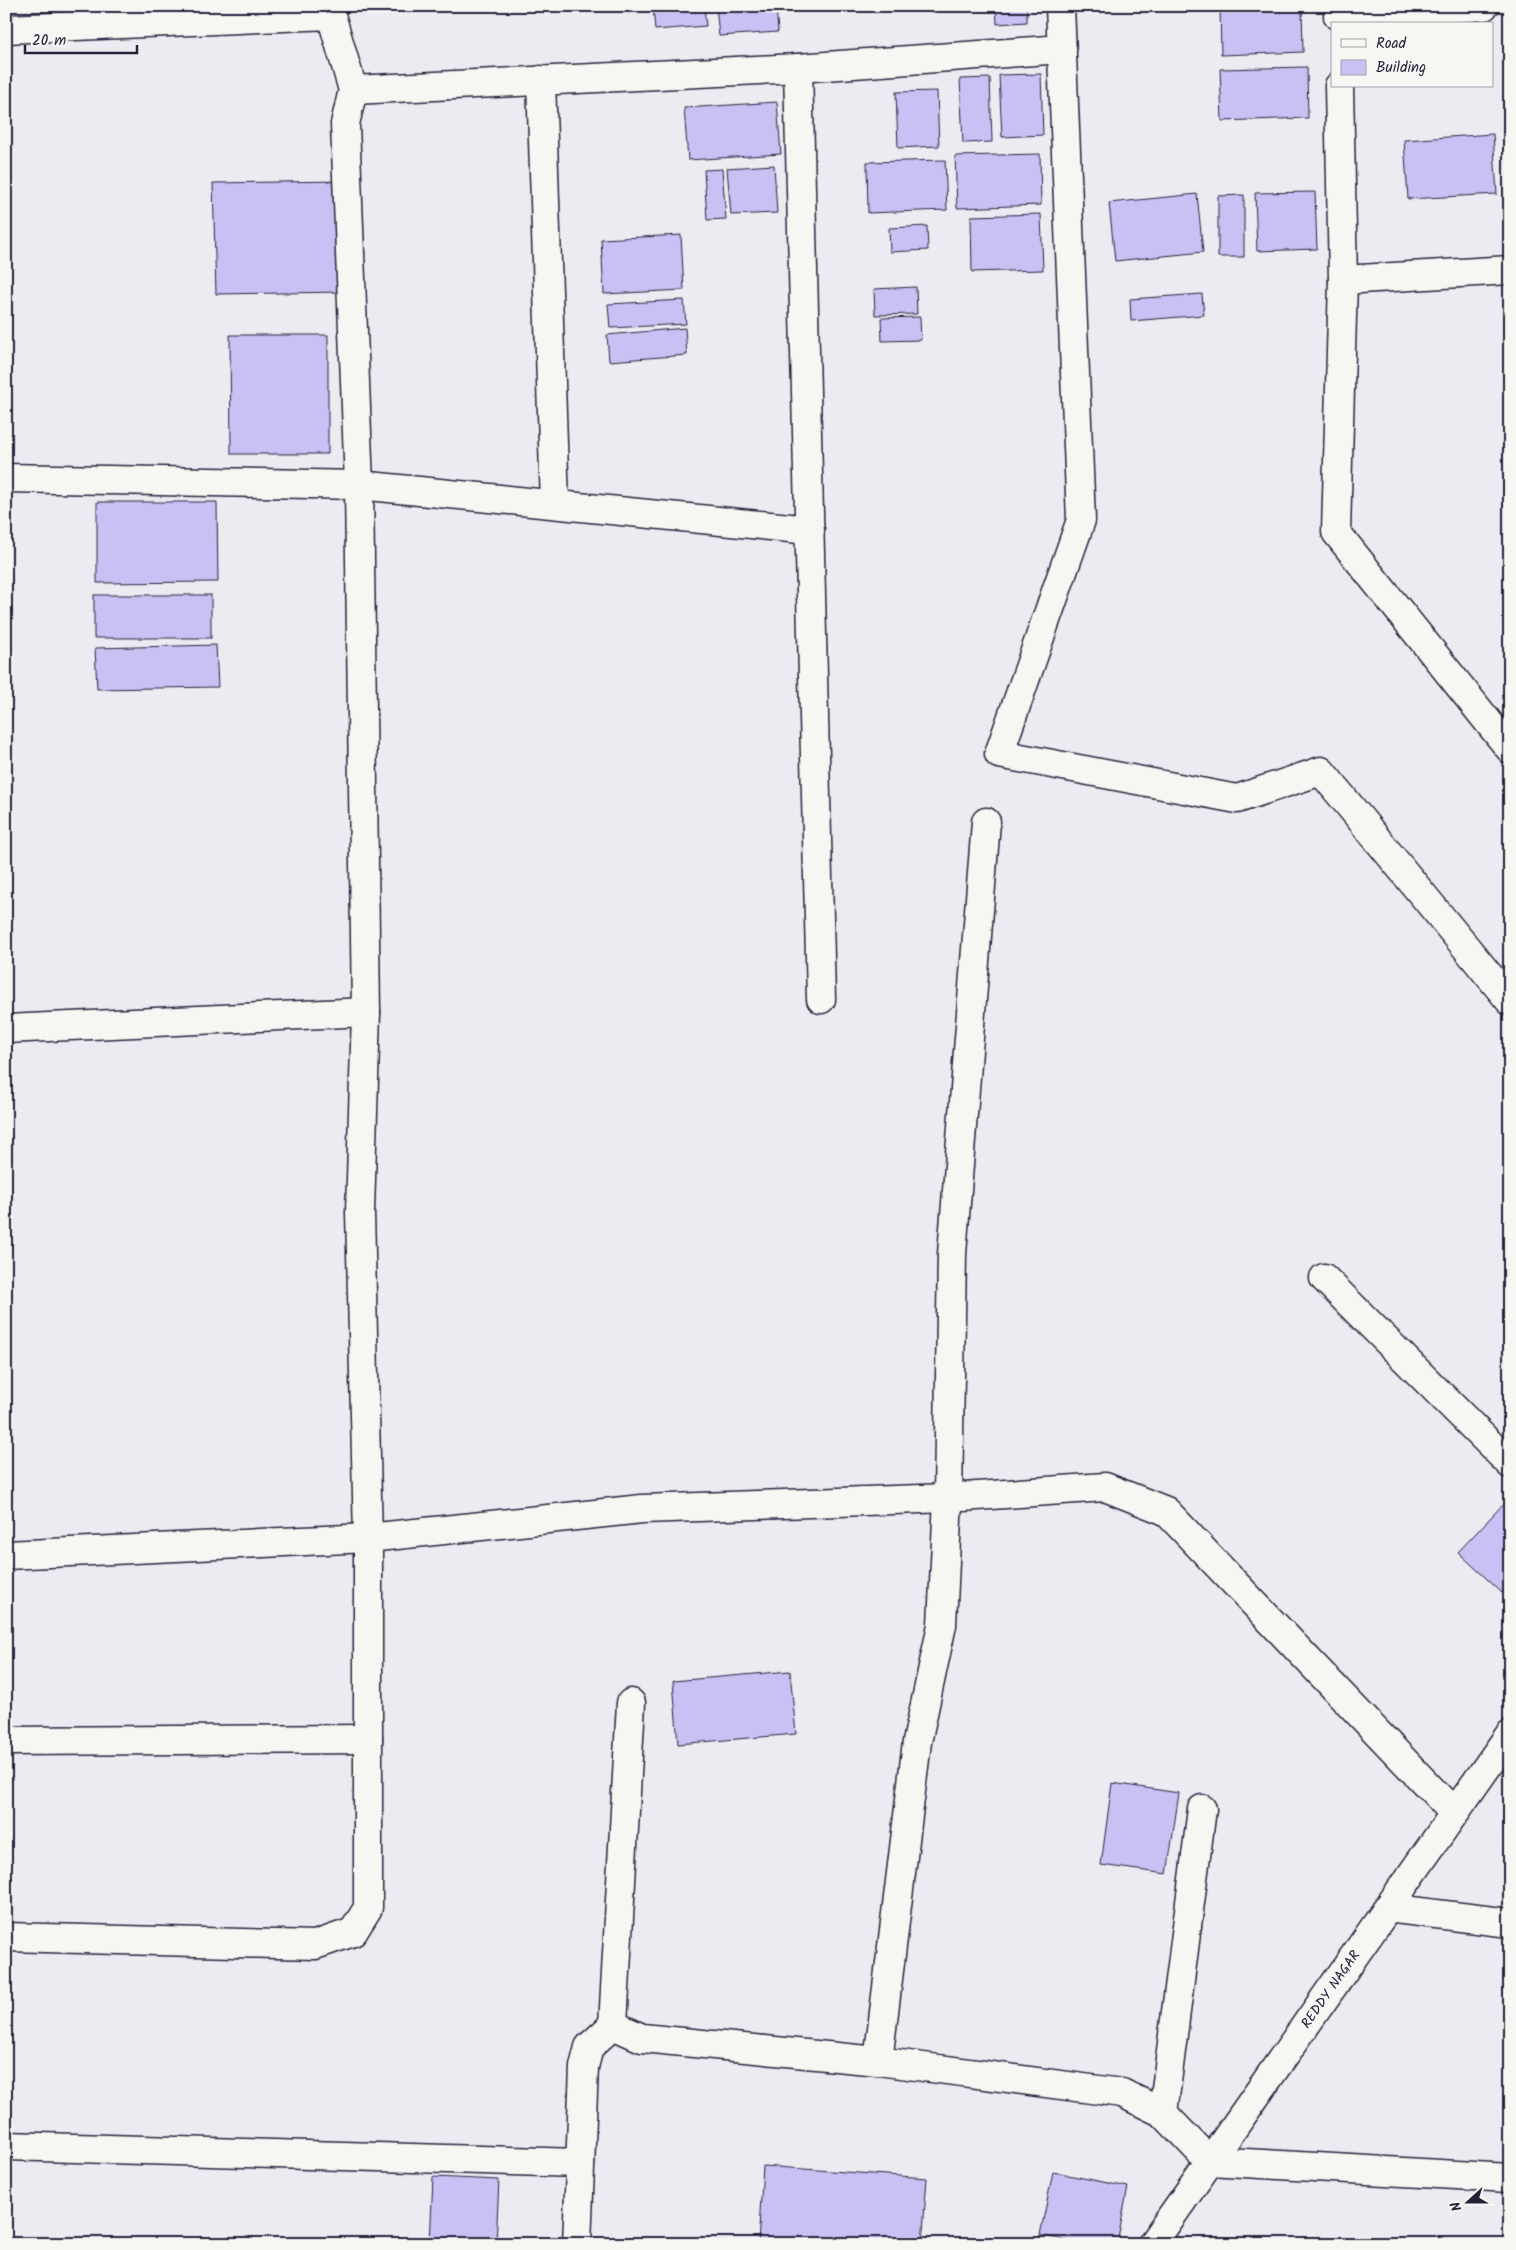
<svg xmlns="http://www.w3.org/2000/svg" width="1516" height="2250" font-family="Kalam,sans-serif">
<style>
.building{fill:#c9c1f4;stroke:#22223b}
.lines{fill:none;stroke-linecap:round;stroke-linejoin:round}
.minor-casing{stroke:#22223b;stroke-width:31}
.minor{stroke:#f6f6f2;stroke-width:28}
.labels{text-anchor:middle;stroke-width:4.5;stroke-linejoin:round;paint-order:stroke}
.street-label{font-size:14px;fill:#22223b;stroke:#f6f6f2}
</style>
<rect width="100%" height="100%" fill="#edebf2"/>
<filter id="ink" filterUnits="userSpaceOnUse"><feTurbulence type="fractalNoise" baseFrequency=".02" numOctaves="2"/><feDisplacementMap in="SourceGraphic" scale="10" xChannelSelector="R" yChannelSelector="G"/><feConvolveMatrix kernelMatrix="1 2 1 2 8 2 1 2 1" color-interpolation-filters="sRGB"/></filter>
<g filter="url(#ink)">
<g class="building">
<polygon points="653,6 704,6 706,26 655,30"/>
<polygon points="716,6 776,6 778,32 719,36"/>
<polygon points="996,6 1027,6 1027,22 997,24"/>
<polygon points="1220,6 1302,6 1303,52 1221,55"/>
<polygon points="1510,62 1510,93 1506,93 1504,63"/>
<polygon points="1307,67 1308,118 1222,121 1220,69"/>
<polygon points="1041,74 1043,135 1002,137 999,75"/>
<polygon points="990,78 992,142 963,143 960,79"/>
<polygon points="937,91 939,146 898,148 896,92"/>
<polygon points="777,102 781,154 688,160 684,108"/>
<polygon points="1493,134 1497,194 1408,199 1404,140"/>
<polygon points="1040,154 1041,205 957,208 955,156"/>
<polygon points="945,160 947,210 868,213 867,162"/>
<polygon points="774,165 777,213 731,215 727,168"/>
<polygon points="722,169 726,219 707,220 704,170"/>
<polygon points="342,181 345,292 216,294 213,183"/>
<polygon points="1315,192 1317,249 1257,251 1255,193"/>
<polygon points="1197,194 1203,252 1115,261 1109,203"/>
<polygon points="1244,195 1244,257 1218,257 1218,196"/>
<polygon points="1041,214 1043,270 972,272 971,216"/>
<polygon points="927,226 928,250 890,252 889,228"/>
<polygon points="681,235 684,290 604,294 601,239"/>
<polygon points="916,287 917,314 875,315 874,289"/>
<polygon points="1202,294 1204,315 1131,321 1130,299"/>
<polygon points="684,300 686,324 610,328 608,304"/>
<polygon points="920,317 921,340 882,341 881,318"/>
<polygon points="685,328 687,355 609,361 607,335"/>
<polygon points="230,335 328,335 328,454 231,454"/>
<polygon points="97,502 217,502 218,582 97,583"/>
<rect x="94" y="595" width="117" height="43"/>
<polygon points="216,645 218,687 97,689 95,648"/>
<polygon points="1510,1497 1510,1585 1502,1593 1458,1552"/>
<polygon points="790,1671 796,1734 678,1744 673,1681"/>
<polygon points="1112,1783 1179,1793 1167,1874 1101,1865"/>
<polygon points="763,2166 927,2178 922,2244 758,2244"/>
<polygon points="1053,2172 1128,2187 1117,2244 1082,2244 1040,2235"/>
<polygon points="433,2177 499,2180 496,2244 430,2244"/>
<polygon points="1385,2238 1385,2244 1315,2244 1315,2239"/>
</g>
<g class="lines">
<defs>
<g id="minor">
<polyline points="1060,6 1081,520 999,754 1237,799 1321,771 1510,1001"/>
<polyline points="1338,16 1484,6"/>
<polyline points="6,29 331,15"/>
<polyline points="798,68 821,999"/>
<polyline points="541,80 555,504"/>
<polyline points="1339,86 1343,280 1336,532 1510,749"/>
<polyline points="353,90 798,68 1062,49"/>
<polyline points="1343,280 1510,270"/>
<polyline points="6,478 359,485 810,530"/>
<polyline points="6,1029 366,1012"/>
<polyline points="1324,1278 1510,1464"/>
<polyline points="6,1555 368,1538 642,1509 948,1498 1105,1487 1166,1511 1454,1813"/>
<polyline points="631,1703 613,2025 642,2038 878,2061 1122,2093 1163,2113 1209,2161 1510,2178"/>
<polyline points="6,1741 368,1739"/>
<polyline points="1387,1908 1510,1923"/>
<polyline points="6,1937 315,1945 353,1932 368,1908 368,1538 360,1212 366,1012 359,485 345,124 353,90 331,15 332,6"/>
<polyline points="878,2061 917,1742 942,1625 948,1498 952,1254 986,822"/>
<polyline points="1163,2113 1202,1809"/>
<polyline points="6,2146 580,2163"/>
<polyline points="577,2244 584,2067 589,2047 613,2025"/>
<polyline points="1152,2244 1510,1734"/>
</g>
</defs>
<use href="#minor" class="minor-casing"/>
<use href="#minor" class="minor"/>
</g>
</g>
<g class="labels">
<g class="street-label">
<text transform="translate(1330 1989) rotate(-55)" y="5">REDDY NAGAR</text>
</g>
</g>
<rect width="1516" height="2250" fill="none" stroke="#f6f6f2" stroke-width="25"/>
<rect x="12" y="12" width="1491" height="2225" fill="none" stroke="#22223b" stroke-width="2" filter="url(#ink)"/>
<rect x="1331" y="22" width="162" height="65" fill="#f6f6f2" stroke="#a1a1a9"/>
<rect x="1341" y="39" width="25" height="8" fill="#f6f6f2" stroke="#a1a1a9"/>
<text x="1376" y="48" font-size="15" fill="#22223b">Road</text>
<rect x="1341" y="60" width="25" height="15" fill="#c9c1f4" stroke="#a1a1a9"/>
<text x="1376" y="72" font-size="15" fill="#22223b">Building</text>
<g transform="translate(1468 2202) rotate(249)" stroke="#f6f6f2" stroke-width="4" paint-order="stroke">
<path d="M0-4L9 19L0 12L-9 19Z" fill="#22223b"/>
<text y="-8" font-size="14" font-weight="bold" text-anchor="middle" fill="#22223b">N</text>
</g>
<path d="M25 45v8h112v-8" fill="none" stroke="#22223b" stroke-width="2.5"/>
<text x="32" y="45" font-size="15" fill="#22223b" stroke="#f6f6f2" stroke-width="4" paint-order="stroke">20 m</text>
</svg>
